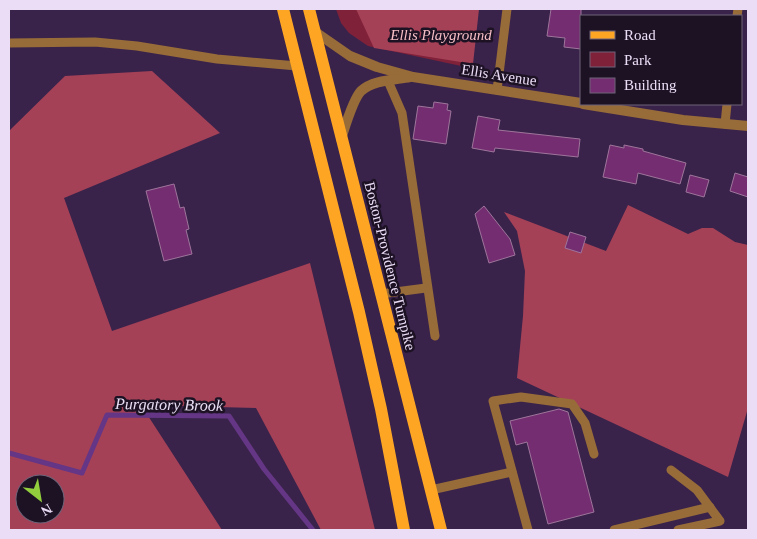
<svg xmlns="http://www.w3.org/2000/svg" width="757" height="539" font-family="Georgia,serif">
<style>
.green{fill:#80213a}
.forest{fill:#a54157;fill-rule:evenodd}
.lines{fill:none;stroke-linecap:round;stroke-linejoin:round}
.stream{stroke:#653685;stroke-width:5}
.building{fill:#742d71;stroke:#9e759b}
.lane{stroke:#976c39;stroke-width:9}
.street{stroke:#976c39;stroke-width:10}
.primary{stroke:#fea624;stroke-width:12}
.labels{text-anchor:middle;stroke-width:5;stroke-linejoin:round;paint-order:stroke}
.park-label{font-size:15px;font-style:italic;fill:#f6bec5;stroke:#1c1224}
.street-label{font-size:15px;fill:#ebddf6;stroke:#1c1224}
.water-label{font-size:16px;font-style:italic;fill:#e9def4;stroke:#1c1224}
</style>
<rect width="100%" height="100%" fill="#3a234b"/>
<polygon class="green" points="336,9 472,9 466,67 368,46 349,33 341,23"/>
<g class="forest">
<polygon points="356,9 479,9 473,64 374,48"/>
<path d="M152,71l68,62 -156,65 48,133 198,-68 65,267h-54l-65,-122 -115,-3 81,125h-213v-400h1l55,-54zM25,484h30v30h-30z"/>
<polygon points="628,205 688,234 702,228 713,228 735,242 748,245 748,408 728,477 517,378 523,316 525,271 517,231 504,212 606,251"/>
</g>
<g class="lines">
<polyline class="stream" points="9,453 82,473 107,415 229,416 264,469 313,530"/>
</g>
<g class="building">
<polygon points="551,9 581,9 581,49 564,47 565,38 547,36"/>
<polygon points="434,102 448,104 447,110 451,111 446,144 413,139 418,106 433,108"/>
<polygon points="478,116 500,120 498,130 580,139 578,157 495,148 494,152 472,148"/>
<polygon points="610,145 624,148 624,145 643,149 643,151 686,163 680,184 638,173 636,184 603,177"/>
<polygon points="735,173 748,177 748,197 730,191"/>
<polygon points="690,175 709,180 704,197 686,192"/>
<polygon points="174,184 180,208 184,207 189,229 186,230 192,254 164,261 146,191"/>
<polygon points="484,206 510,239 515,255 489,263 475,214"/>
<polygon points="570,232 586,237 581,253 565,248"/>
<polygon points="559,409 568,412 594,512 548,524 527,442 516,445 510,421"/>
</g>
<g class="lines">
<g class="lane">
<polyline points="737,16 738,9"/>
<polyline points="9,43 95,42 137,46 217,59 297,66"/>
<polyline points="388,81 402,113 435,336"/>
<polyline points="497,90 507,9"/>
<polyline points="725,124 727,104"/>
<polyline points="380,294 426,288"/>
<polyline points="671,470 697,490 720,521 678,530"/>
<polyline points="431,490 512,472"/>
<polyline points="528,530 493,401 521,397 572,404 585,423 594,454"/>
<polyline points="614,530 710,507"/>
</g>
<g class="street">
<polyline points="314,31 350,56 377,67 413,77 581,103"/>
<polyline points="583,104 683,120 748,126"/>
<path d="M341,139c4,-12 12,-40 20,-48 12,-11 33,-11 49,-14"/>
</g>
<g class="primary">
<polyline points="283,9 359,312 381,409 404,530"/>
<polyline points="309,9 441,530"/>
</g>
</g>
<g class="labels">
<g class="park-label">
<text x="441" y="40">Ellis Playground</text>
</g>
<g class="street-label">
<text transform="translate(499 75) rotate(9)" y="5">Ellis Avenue</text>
<text transform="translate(390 266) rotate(76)" y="5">Boston-Providence Turnpike</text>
</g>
<g class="water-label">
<text transform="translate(169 404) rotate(1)" y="6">Purgatory Brook</text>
</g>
</g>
<rect width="757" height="539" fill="none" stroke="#ebddf6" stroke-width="20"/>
<rect x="580" y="15" width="162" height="90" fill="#1c1224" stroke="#6f6378"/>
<rect x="590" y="31" width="25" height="8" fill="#fea624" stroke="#6f6378"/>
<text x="624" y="40" font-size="15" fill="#ebddf6">Road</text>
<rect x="590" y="52" width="25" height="15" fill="#80213a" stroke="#6f6378"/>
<text x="624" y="65" font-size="15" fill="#ebddf6">Park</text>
<rect x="590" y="78" width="25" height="15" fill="#742d71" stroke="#6f6378"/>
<text x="624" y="90" font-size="15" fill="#ebddf6">Building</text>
<g transform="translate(40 499) rotate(149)"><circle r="24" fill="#1c1224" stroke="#6f6378"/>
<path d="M0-4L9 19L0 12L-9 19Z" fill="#92cd3e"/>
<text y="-8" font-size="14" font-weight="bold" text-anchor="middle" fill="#ebddf6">N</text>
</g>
</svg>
